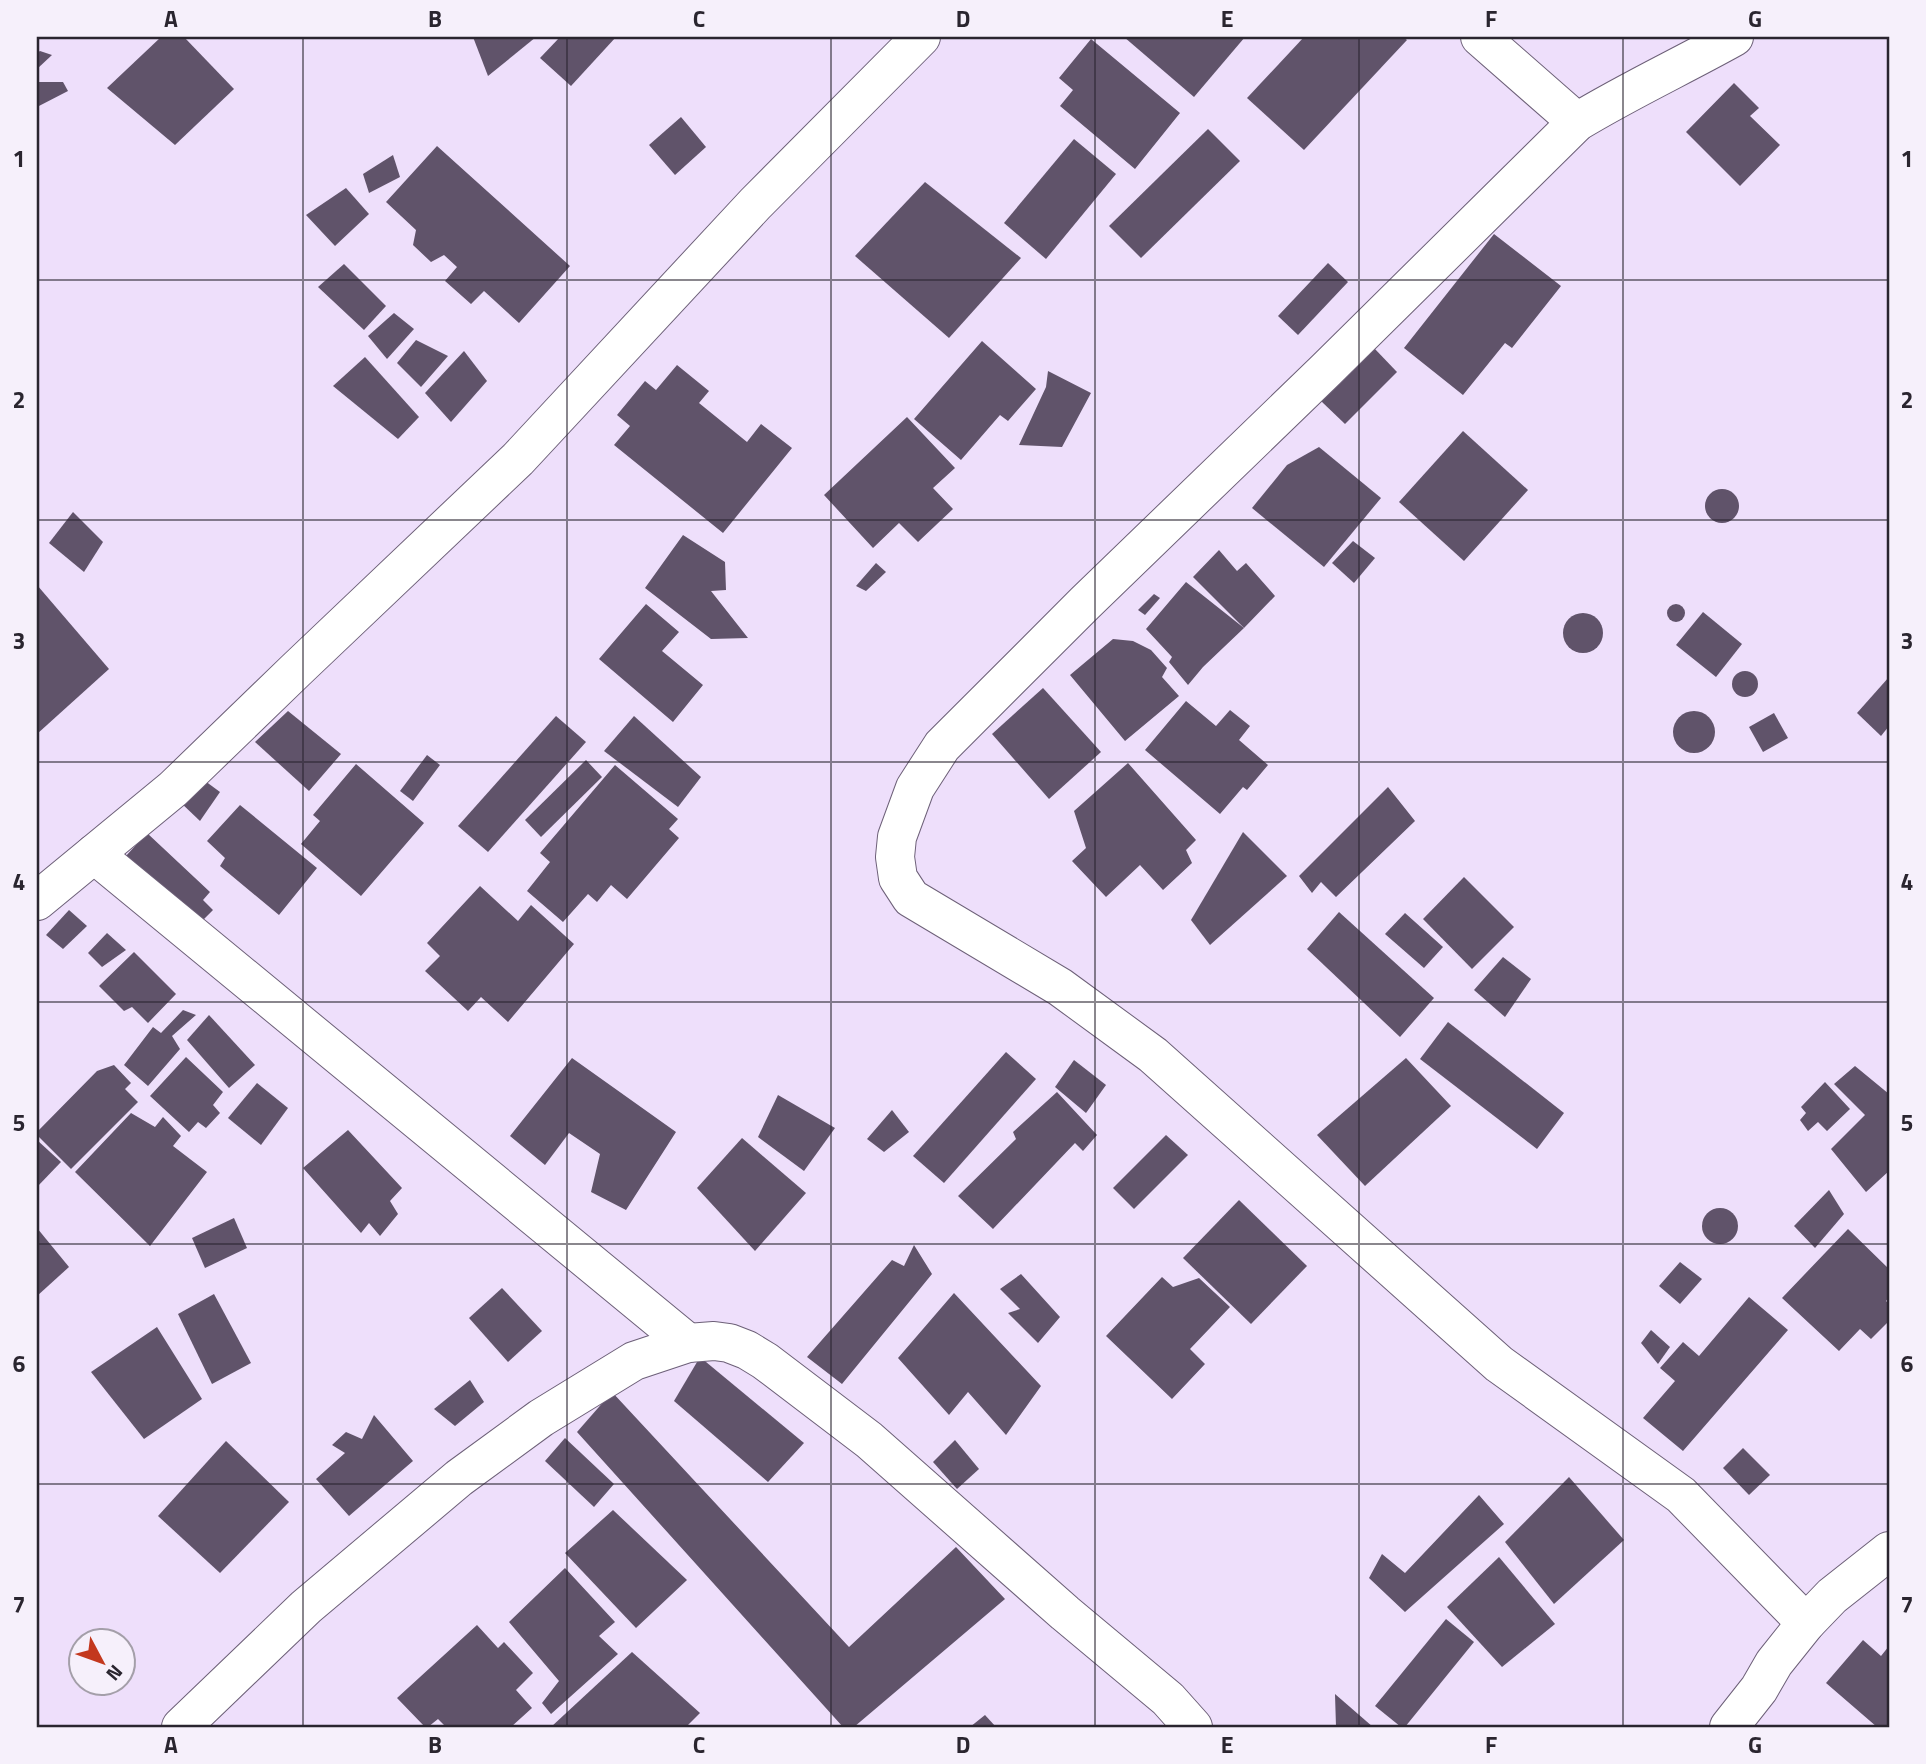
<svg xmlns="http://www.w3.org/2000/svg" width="1926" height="1764" font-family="'Titillium Web',sans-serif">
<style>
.building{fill:#60536a}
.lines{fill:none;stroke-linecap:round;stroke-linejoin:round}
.street-casing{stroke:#6d6078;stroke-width:40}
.street{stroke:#fff;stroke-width:38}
.grid{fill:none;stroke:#2a252f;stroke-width:2;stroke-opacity:0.55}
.neatline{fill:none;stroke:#2a252f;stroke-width:2.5}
.grid-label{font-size:23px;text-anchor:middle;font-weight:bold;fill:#2a252f}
</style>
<rect width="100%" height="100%" fill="#eedffb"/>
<g class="building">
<polygon points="161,37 184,37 234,89 175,145 107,88"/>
<polygon points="473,37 536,37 488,76"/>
<polygon points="560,37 616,37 571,86 540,58"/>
<polygon points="1124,37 1245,37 1194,97"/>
<polygon points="1304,37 1403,37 1407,40 1304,150 1247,98"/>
<polygon points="1091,39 1180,113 1135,169 1060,106 1073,90 1059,78"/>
<polygon points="40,51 52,55 37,69 37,53"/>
<polygon points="37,82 63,82 68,91 37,107"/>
<polygon points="1734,83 1759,108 1750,116 1780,145 1740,186 1686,132"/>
<polygon points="681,117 706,147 675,175 649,145"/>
<polygon points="1208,129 1240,161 1141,258 1109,226"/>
<polygon points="1074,139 1116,174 1046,259 1004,223"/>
<polygon points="437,146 570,266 519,323 484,291 471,304 445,281 457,267 444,255 431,262 413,245 416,230 386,202"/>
<polygon points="393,155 400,177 369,193 363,174"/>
<polygon points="925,182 1021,258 949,338 855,256"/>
<polygon points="346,188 369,214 335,246 306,215"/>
<polygon points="1494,234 1561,286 1512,348 1505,343 1463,395 1404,348"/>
<polygon points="1328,263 1348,282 1298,335 1278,316"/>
<polygon points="344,264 386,306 364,330 318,287"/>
<polygon points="394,313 414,329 387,359 368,336"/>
<polygon points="416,340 448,356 421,387 397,363"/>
<polygon points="982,341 1036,389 1008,421 1000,415 961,460 914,419"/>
<polygon points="1374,348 1397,372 1345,424 1321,401"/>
<polygon points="464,351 487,381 451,422 425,393"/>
<polygon points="365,357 419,417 398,439 333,386"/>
<polygon points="677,365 709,391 699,403 747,442 761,424 792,448 723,533 614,445 630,426 617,415 645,381 656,390"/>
<polygon points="1048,371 1091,393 1062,447 1019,445 1046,387"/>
<polygon points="907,417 955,468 933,488 953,509 918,542 899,523 873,548 824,495"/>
<polygon points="1463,431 1528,490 1464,561 1399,502"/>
<polygon points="1319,447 1381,498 1324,567 1252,508 1287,465"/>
<circle cx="1722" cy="506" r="17"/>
<polygon points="73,512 103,542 84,572 49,543"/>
<polygon points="683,535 725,562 726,590 711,591 748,638 711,639 645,588"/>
<polygon points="1353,541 1375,558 1354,583 1332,563"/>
<polygon points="1219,550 1237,571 1246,563 1275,596 1244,628 1193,577"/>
<polygon points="876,563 886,572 866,591 856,586"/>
<polygon points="1186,582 1244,628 1203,667 1188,685 1169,662 1172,657 1146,629"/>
<polygon points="37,585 109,669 37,734"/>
<polygon points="1154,594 1160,598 1145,615 1138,610"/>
<polygon points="646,604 679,632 662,651 703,685 673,722 599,659"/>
<circle cx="1676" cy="613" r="9"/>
<polygon points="1703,612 1742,644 1716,677 1676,645"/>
<circle cx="1583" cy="633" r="20"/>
<polygon points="1113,639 1133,641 1151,650 1167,668 1162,677 1179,696 1125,741 1070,675"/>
<circle cx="1745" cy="684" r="13"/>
<polygon points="1889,677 1889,726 1881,736 1857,713"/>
<polygon points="1043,688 1101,752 1049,799 992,734"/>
<polygon points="1186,701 1216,726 1230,710 1250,726 1239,740 1268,765 1247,790 1243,787 1220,814 1145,750"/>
<circle cx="1694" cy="732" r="21"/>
<polygon points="288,711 341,754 309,791 255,742"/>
<polygon points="1774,713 1788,738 1763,752 1749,727"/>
<polygon points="556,716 586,742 488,852 458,826"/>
<polygon points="634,716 701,777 678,807 604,751"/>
<polygon points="427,755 440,765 413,801 400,791"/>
<polygon points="586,760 602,777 541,837 525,820"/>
<polygon points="1128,763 1196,840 1186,850 1192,863 1163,890 1140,865 1106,897 1072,861 1086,848 1074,811"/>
<polygon points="356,764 424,823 361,896 301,844 320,821 313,815"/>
<polygon points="615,765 678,819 669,829 679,838 627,899 611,885 597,902 588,894 563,922 527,891 550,862 540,853"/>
<polygon points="201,778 220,792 200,821 179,801"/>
<polygon points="1388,787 1415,821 1336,897 1321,882 1312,893 1299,876"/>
<polygon points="240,805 317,868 279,915 220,866 225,858 207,841"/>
<polygon points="1243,832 1287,876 1210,945 1191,920"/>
<polygon points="147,833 210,892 203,900 213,910 198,925 125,857"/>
<polygon points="1464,877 1514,927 1472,969 1423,919"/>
<polygon points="480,886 518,921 531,905 574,944 508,1022 481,997 468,1011 425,971 440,956 427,943"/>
<polygon points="69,910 87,926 63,949 46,935"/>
<polygon points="1339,912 1434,998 1400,1037 1307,949"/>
<polygon points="1405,913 1443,947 1424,968 1385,934"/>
<polygon points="107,933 126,950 102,967 88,953"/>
<polygon points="134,952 176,994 148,1023 132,1007 124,1011 99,986"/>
<polygon points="1503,957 1531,979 1505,1017 1474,990"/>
<polygon points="183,1010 196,1015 172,1036 180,1049 148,1086 124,1065 153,1027 161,1033"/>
<polygon points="209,1015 255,1065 229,1088 187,1040"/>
<polygon points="1448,1022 1564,1113 1537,1149 1420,1059"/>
<polygon points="1006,1052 1036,1079 944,1183 913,1156"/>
<polygon points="186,1057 223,1092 213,1105 220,1113 206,1128 198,1122 189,1132 150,1096"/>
<polygon points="572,1058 676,1132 626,1210 591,1192 600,1154 569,1133 545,1165 510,1136"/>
<polygon points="1406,1058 1451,1106 1365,1186 1317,1135"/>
<polygon points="1074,1060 1106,1085 1086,1113 1055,1087"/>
<polygon points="114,1065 131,1083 125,1089 138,1102 71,1169 37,1135 37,1132 97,1071"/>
<polygon points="1855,1066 1889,1094 1889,1171 1866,1192 1831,1149 1865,1115 1834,1084"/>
<polygon points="1825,1082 1850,1109 1827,1131 1818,1122 1808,1131 1800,1120 1806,1113 1801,1107"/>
<polygon points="257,1083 288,1108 261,1145 228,1118"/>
<polygon points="1057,1092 1097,1135 1083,1151 1075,1143 993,1229 958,1196 1016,1139 1013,1132"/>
<polygon points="778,1095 835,1128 804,1171 758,1137"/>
<polygon points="892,1110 909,1132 884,1152 867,1139"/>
<polygon points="131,1113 155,1127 163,1117 181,1136 173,1146 207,1172 150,1246 75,1172"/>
<polygon points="348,1130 402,1188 390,1201 398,1214 380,1236 369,1223 361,1233 303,1168"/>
<polygon points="1166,1135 1188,1155 1134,1209 1113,1188"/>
<polygon points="742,1138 806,1193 755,1251 697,1188"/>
<polygon points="37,1140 61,1162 37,1187"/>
<polygon points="1829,1190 1844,1214 1815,1248 1794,1226"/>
<polygon points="1239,1200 1307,1266 1251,1324 1183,1258"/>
<circle cx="1720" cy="1226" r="18"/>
<polygon points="234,1218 247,1248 205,1268 192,1238"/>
<polygon points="37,1228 69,1267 37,1296"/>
<polygon points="1848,1229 1889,1269 1889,1297 1886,1301 1889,1304 1889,1321 1871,1339 1860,1329 1839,1351 1782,1298"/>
<polygon points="914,1245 932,1274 842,1384 807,1357 892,1260 904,1266"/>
<polygon points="1680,1262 1702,1279 1680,1304 1659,1286"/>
<polygon points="1021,1274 1060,1317 1038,1343 1008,1313 1020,1309 1000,1289"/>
<polygon points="1162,1277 1173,1287 1199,1278 1230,1307 1190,1349 1205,1364 1172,1399 1106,1336"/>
<polygon points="502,1288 542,1331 508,1362 469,1318"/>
<polygon points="954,1293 1041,1386 1006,1435 968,1392 949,1415 898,1358"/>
<polygon points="214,1294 251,1363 212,1384 178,1314"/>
<polygon points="1749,1297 1788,1330 1683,1451 1643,1418 1675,1381 1660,1368 1683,1342 1699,1356"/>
<polygon points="157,1327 202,1399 144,1439 91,1372"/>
<polygon points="1651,1330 1670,1347 1658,1364 1641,1343"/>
<polygon points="700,1357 804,1443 768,1482 674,1401"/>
<polygon points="470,1380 484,1402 455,1426 434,1409"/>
<polygon points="612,1392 849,1647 956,1547 1005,1599 854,1727 843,1727 577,1432"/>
<polygon points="374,1415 413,1461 349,1516 316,1479 345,1453 332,1445 346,1432 362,1439"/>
<polygon points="565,1438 614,1484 594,1507 545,1461"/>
<polygon points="955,1440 979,1469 957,1489 933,1462"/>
<polygon points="226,1441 289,1502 220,1573 158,1516"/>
<polygon points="1743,1448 1770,1475 1749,1495 1723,1468"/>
<polygon points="1569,1477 1624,1540 1554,1604 1505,1542"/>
<polygon points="1479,1495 1504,1524 1405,1612 1369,1578 1382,1554 1405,1573"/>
<polygon points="613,1510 687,1580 636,1628 565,1553"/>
<polygon points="1499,1557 1555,1624 1502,1667 1447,1607"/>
<polygon points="565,1568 615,1622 599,1636 618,1654 551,1714 542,1703 559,1681 509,1622"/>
<polygon points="1446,1619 1474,1642 1405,1727 1401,1727 1375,1706"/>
<polygon points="477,1625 498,1648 504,1642 533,1673 516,1690 532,1708 511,1727 446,1727 438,1719 428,1727 425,1727 397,1698"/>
<polygon points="1863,1640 1881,1656 1889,1646 1889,1727 1877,1727 1826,1683"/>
<polygon points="632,1652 700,1713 686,1727 551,1727"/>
<polygon points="1335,1694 1373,1727 1336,1727"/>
<polygon points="985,1715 996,1727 970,1727"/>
</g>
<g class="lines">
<defs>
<g id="street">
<polyline points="1480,37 1577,122"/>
<path d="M1734,37c-52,29 -106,54 -157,85l-251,248 -241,233 -143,143 -27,42 -18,49 -2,20 3,21 13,20 149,89 93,68 346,309 182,131 125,128"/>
<polyline points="94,854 688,1343"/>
<polyline points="37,901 173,789 296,670 518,459 755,204 921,37"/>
<polyline points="181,1727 306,1607 459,1478 541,1418 634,1361 688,1343 714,1341 729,1343 747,1350 765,1361 869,1440 1065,1613 1168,1699 1193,1727"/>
<polyline points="1729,1727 1759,1689 1774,1663 1806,1623 1832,1596 1889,1551"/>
</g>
</defs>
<use href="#street" class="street-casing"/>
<use href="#street" class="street"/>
</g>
<path class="grid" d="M303,37v1690M567,37v1690M831,37v1690M1095,37v1690M1359,37v1690M1623,37v1690M37,280h1852M37,520h1852M37,762h1852M37,1002h1852M37,1244h1852M37,1484h1852"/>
<rect width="1926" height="1764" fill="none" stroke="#f6f0fb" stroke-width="77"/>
<g transform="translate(102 1662) rotate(131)"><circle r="33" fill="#f6f0fb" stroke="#a49fa9" stroke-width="2"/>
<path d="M0-5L12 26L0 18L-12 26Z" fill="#c3381e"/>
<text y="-10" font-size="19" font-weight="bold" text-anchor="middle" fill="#2a252f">N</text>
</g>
<rect x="38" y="38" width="1850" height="1688" class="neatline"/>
<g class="grid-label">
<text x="171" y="27">A</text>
<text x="435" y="27">B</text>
<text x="699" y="27">C</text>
<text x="963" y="27">D</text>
<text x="1227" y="27">E</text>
<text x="1491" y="27">F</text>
<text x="1755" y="27">G</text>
<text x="19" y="167">1</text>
<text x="1907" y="167">1</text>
<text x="19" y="408">2</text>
<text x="1907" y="408">2</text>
<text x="19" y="649">3</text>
<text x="1907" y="649">3</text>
<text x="19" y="890">4</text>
<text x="1907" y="890">4</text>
<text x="19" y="1131">5</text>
<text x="1907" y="1131">5</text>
<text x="19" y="1372">6</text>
<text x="1907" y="1372">6</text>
<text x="19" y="1613">7</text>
<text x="1907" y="1613">7</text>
<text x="171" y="1753">A</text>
<text x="435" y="1753">B</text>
<text x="699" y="1753">C</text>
<text x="963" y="1753">D</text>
<text x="1227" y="1753">E</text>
<text x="1491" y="1753">F</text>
<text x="1755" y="1753">G</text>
</g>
</svg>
